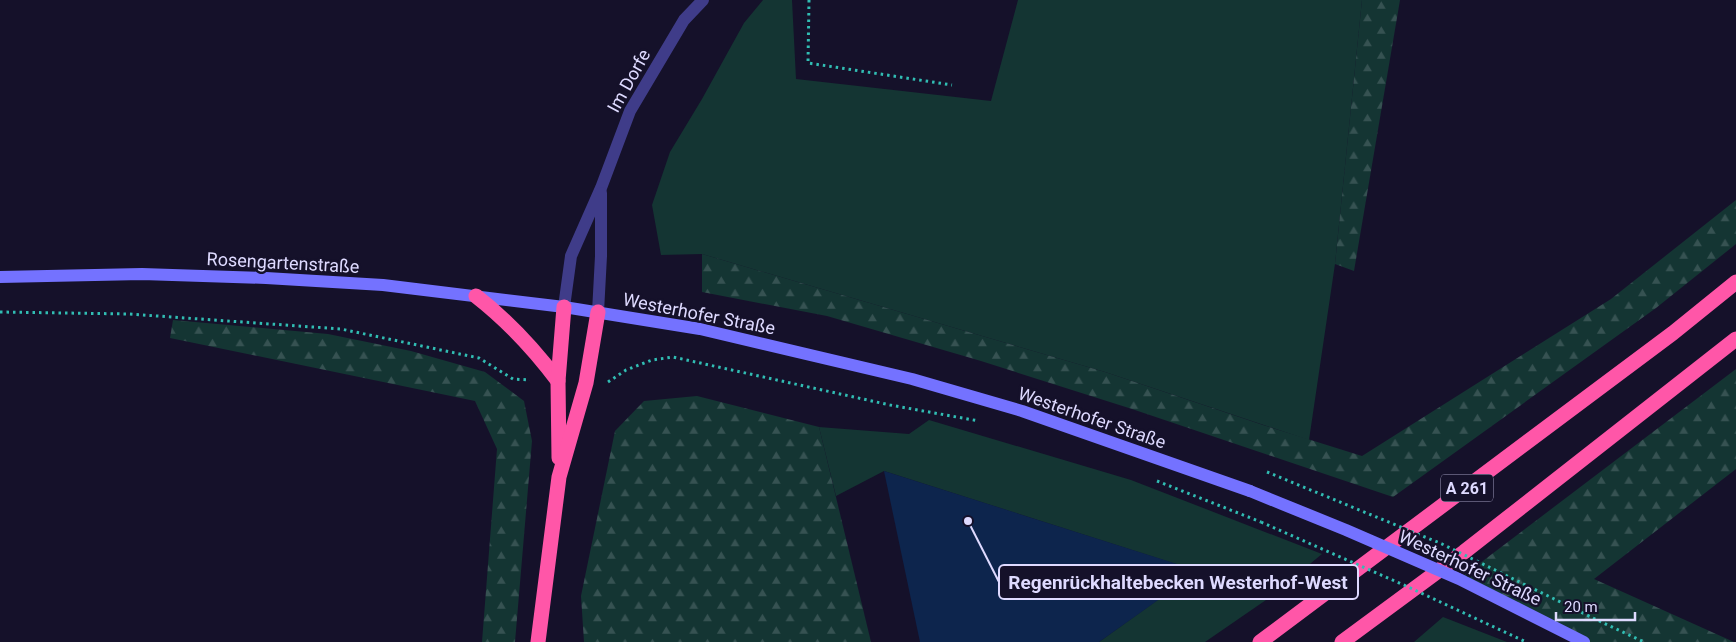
<svg xmlns="http://www.w3.org/2000/svg" width="1736" height="642" font-family="Roboto,sans-serif">
<style>
.grass{fill:#143533}
.forest{fill:url(#forest-firs)}
.water{fill:#0d254d}
.lines{fill:none;stroke-linecap:round;stroke-linejoin:round}
.path{stroke:#31bdb3;stroke-width:3;stroke-dasharray:2.5 4;stroke-linecap:butt}
.tertiary{stroke:#3f3c89;stroke-width:12}
.secondary{stroke:#7472ff;stroke-width:12}
.motorway{stroke:#ff56a8;stroke-width:15}
.path-bridge{stroke:#31bdb3;stroke-width:3;stroke-dasharray:2.5 4;stroke-linecap:butt}
.secondary-bridge{stroke:#7472ff;stroke-width:12}
.labels{text-anchor:middle;stroke-width:5;stroke-linejoin:round;paint-order:stroke}
.shield{fill:#15112a;stroke:#a29ebf;stroke-width:1}
.shield-label{font-size:16px;font-weight:bold;fill:#dedaff}
.street-label{font-size:18px;fill:#dedaff;stroke:#15112a}
.leader{fill:none;stroke:#dedaff;stroke-width:2}
.callout-dot{fill:#dedaff;stroke:#15112a;stroke-width:2}
.callout{fill:#15112a;stroke:#dedaff;stroke-width:2}
.callout-label{font-size:19px;text-anchor:middle;font-weight:bold;fill:#dedaff}
</style>
<defs>
<pattern id="forest-firs" width="22" height="20" patternUnits="userSpaceOnUse" patternTransform="scale(1.25)"><rect width="22" height="20" fill="#143533"/><path d="M5 1l3.5 6h-7zM16 11l3.5 6h-7z" fill="#365252"/></pattern>
</defs>
<rect width="100%" height="100%" fill="#15112a"/>
<g class="grass">
<polygon points="763,0 792,0 796,79 991,101 1018,0 1362,0 1335,264 1309,440 1105,372 702,254 661,255 652,205 670,152 702,99 744,23"/>
<polygon points="929,420 1131,480 1322,554 1266,600 1205,642 1099,642 1198,571 884,471 836,496 819,427 909,434"/>
<polygon points="1443,617 1507,642 1414,642"/>
</g>
<g class="forest">
<polygon points="1362,0 1400,0 1354,271 1335,264"/>
<polygon points="1736,200 1736,244 1656,308 1393,497 1132,409 981,361 827,316 702,292 702,254 1105,372 1263,425 1362,456 1611,299"/>
<polygon points="173,320 328,334 411,351 485,372 524,401 532,441 515,642 482,642 497,449 475,401 170,338"/>
<polygon points="1736,369 1736,469 1594,579 1734,642 1584,642 1459,579"/>
<polygon points="697,396 819,427 871,642 584,642 581,596 615,431 644,401"/>
</g>
<polygon class="water" points="884,471 1199,571 1099,642 920,642"/>
<g class="lines">
<g class="path">
<polyline points="809,0 808,63 952,85"/>
<polyline points="0,312 129,314 341,329 479,358 513,379 530,380"/>
<polyline points="608,382 626,370 652,360 673,357 890,405 979,421"/>
<polyline points="1157,481 1261,522"/>
<polyline points="1593,618 1644,642"/>
</g>
<g class="tertiary">
<polyline points="564,307 571,256 601,188 630,111 684,20 703,0"/>
<polyline points="598,312 601,256 601,193"/>
</g>
<polyline class="secondary" points="0,277 142,274 266,278 383,285 564,307 700,329 912,379 1022,411 1250,491"/>
<g class="motorway">
<path d="M476,296c32,25 58,53 82,85"/>
<polyline points="559,458 558,381 564,307"/>
<polyline points="538,642 559,477 586,383 598,312"/>
<polyline points="1260,642 1673,333 1736,282"/>
<polyline points="1342,642 1464,552 1736,339"/>
</g>
<g class="path-bridge">
<polyline points="1267,472 1442,544 1593,618"/>
<polyline points="1261,522 1406,586 1526,642"/>
</g>
<polyline class="secondary-bridge" points="1250,491 1346,530 1459,579 1584,642"/>
</g>
<g class="labels">
<rect class="shield" x="1441" y="474.5" width="52" height="27" rx="4"/>
<g class="shield-label">
<text x="1467" y="494">A 261</text>
</g>
<g class="street-label">
<text transform="translate(629 81) rotate(-61)" y="6">Im Dorfe</text>
<text transform="translate(283 263) rotate(3)" y="6">Rosengartenstraße</text>
<text transform="translate(699 314) rotate(11)" y="6">Westerhofer Straße</text>
<text transform="translate(1092 418) rotate(19)" y="6">Westerhofer Straße</text>
<text transform="translate(1470 568) rotate(25)" y="6">Westerhofer Straße</text>
</g>
</g>
<path class="leader" d="M968 521L999 582"/>
<circle class="callout-dot" cx="968" cy="521" r="5"/>
<rect class="callout" x="999" y="565" width="359" height="34" rx="5"/>
<g class="callout-label">
<text x="1178" y="589">Regenrückhaltebecken Westerhof-West</text>
</g>
<path d="M1556 612v8h79v-8" fill="none" stroke="#dedaff" stroke-width="2.5"/>
<text x="1564" y="612" font-size="15" fill="#dedaff" stroke="#15112a" stroke-width="4" paint-order="stroke">20 m</text>
</svg>
